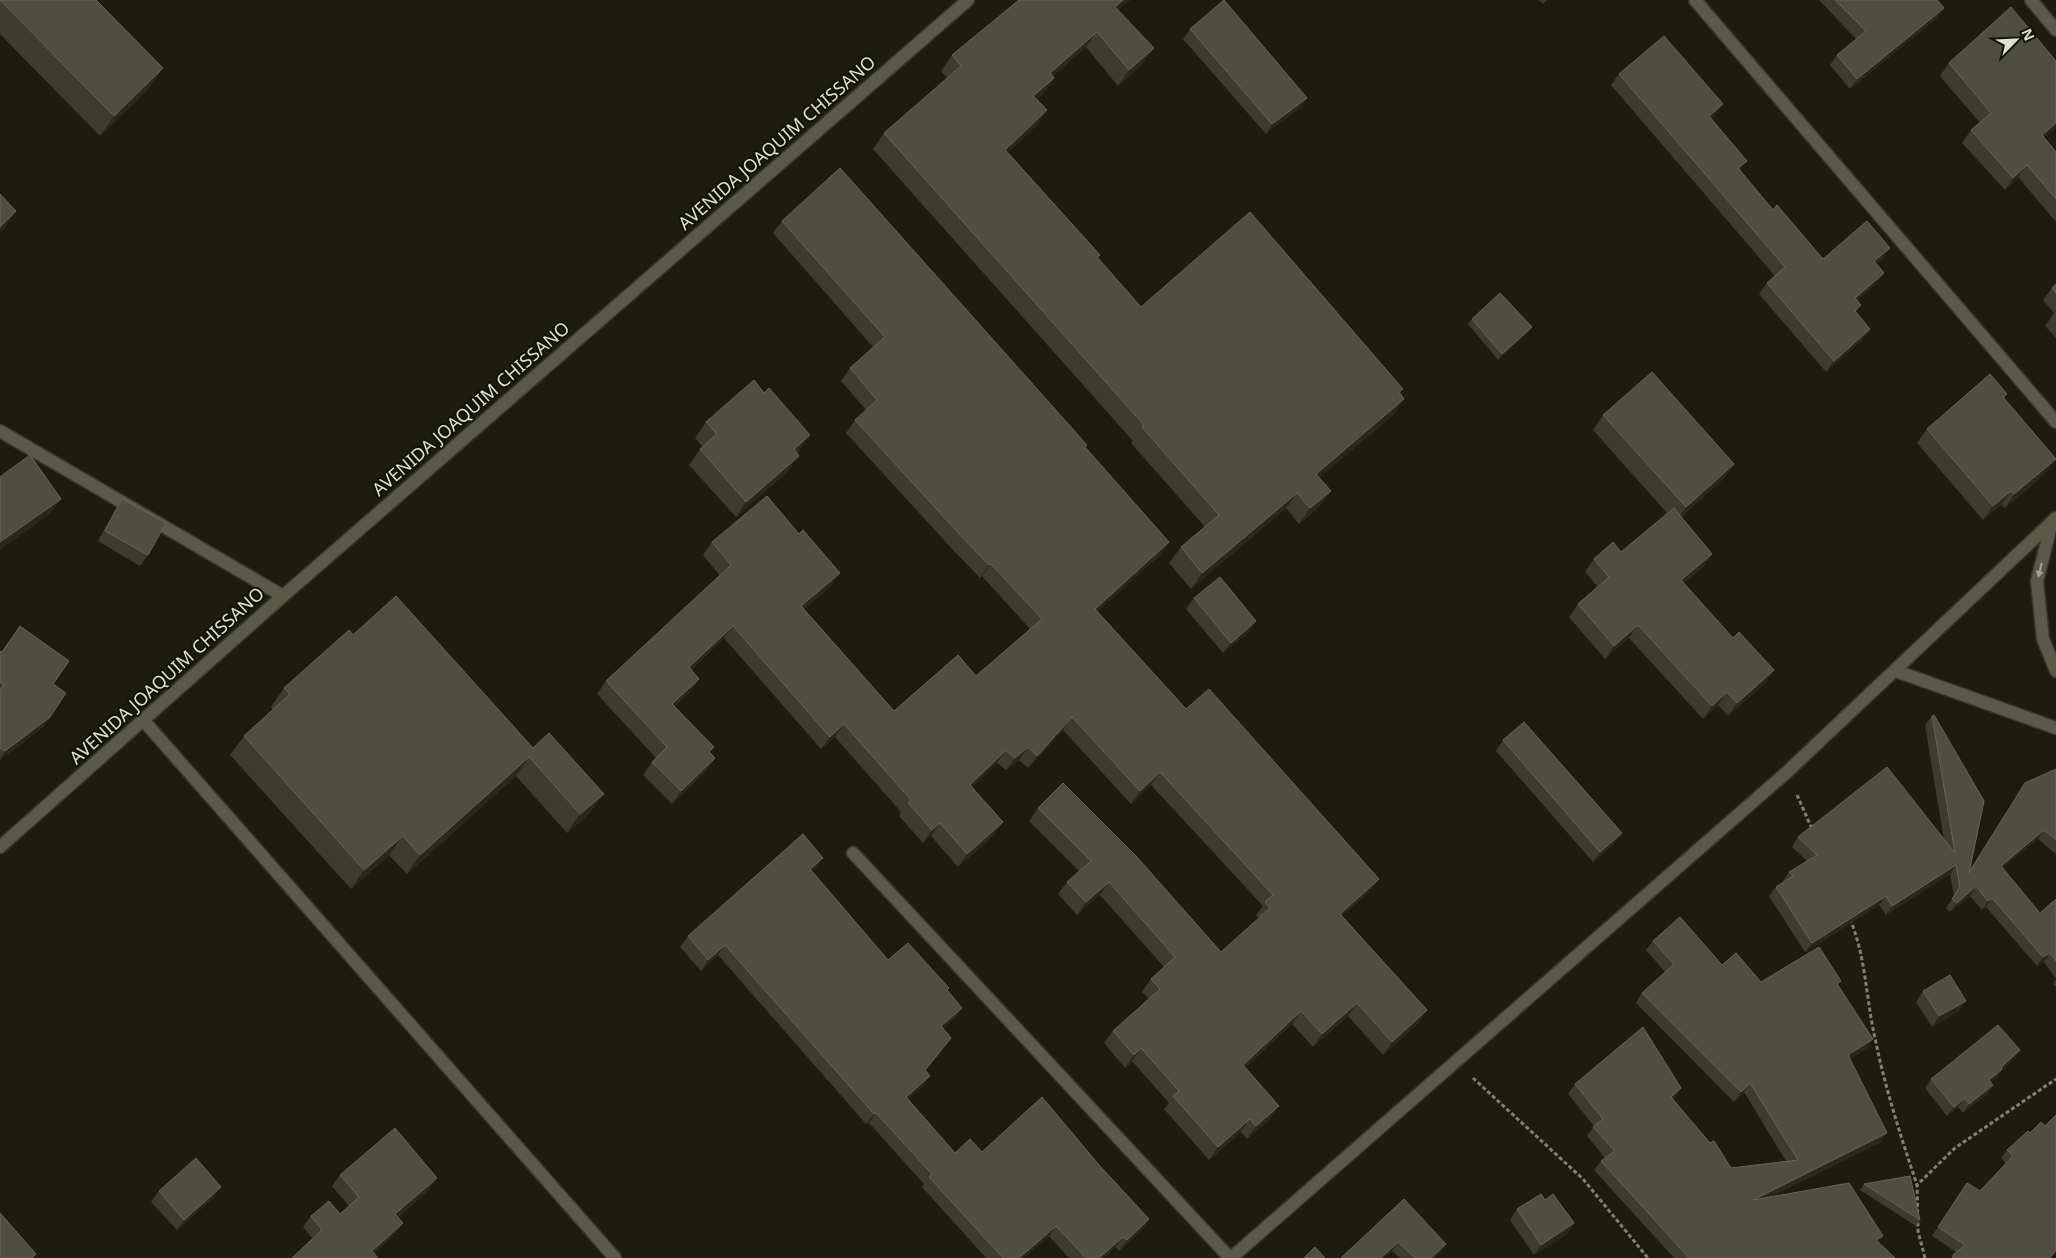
<svg xmlns="http://www.w3.org/2000/svg" width="2056" height="1258" font-family="'Noto Sans',sans-serif">
<style>
.lines{fill:none;stroke-linecap:round;stroke-linejoin:round}
.minor-casing{stroke:#37372f;stroke-width:15}
.path{stroke:#818175;stroke-width:3;stroke-dasharray:4 2.5;stroke-linecap:butt}
.minor{stroke:#595a48;stroke-width:12}
.wall{fill:#3d3d2e}
.shaded-wall{fill:#292919}
.building{fill:#4f4f40;stroke:#656657}
.oneway{fill:#a3a496}
.labels{text-anchor:middle;stroke-width:4;stroke-linejoin:round;paint-order:stroke}
.street-label{font-size:18px;fill:#dfe0d6;stroke:#141405}
</style>
<rect width="100%" height="100%" fill="#1d1d0e"/>
<g class="lines">
<defs>
<g id="minor">
<polyline points="1695,0 2056,422"/>
<polyline points="2031,0 2056,30"/>
<polyline points="0,431 283,596"/>
<polyline points="2052,522 2037,581 2043,639 2056,671"/>
<polyline points="1896,671 2056,728"/>
<polyline points="144,721 615,1258"/>
<polyline points="0,847 283,596 968,0"/>
<polyline points="853,853 1230,1258"/>
<polyline points="1231,1258 1787,772 2056,518"/>
</g>
</defs>
<use href="#minor" class="minor-casing"/>
<g class="path">
<polyline points="1797,795 1813,831"/>
<path d="M1850,919c16,38 16,80 25,119 10,50 26,99 42,147"/>
<polyline points="1473,1078 1583,1179 1648,1258"/>
<polyline points="1925,1258 1918,1231 1917,1185 1955,1148 2056,1079"/>
</g>
<use href="#minor" class="minor"/>
</g>
<g class="wall">
<polygon points="0,0 163,68 149,88 100,136 0,34"/>
<polygon points="1019,0 1130,0 1118,10 1143,64 1118,86 1086,47 1052,77 1054,78 1043,94 1037,99 1047,110 1036,126 1008,152 1100,255 1097,258 1141,307 1403,389 1400,393 1393,415 1319,478 1331,491 1319,507 1299,524 1286,508 1191,589 1169,563 1181,547 1205,527 1131,443 1133,441 873,149 884,133 947,78 941,71 952,55"/>
<polygon points="1539,0 1547,0 1543,4"/>
<polygon points="1819,0 1937,0 1937,18 1850,89 1830,65 1837,55 1856,39"/>
<polygon points="1190,29 1301,107 1266,134 1183,39"/>
<polygon points="1949,63 2044,138 2056,152 2056,222 2018,177 2005,190 1962,143 1971,130 1980,123 1940,76"/>
<polygon points="1619,74 1715,115 1711,119 1740,170 1773,210 1823,259 1890,248 1882,259 1876,264 1884,273 1876,284 1857,300 1856,312 1870,329 1862,340 1826,372 1759,294 1767,283 1775,276 1611,85"/>
<polygon points="782,221 1085,448 1160,555 1097,611 1186,709 1379,879 1370,891 1342,916 1427,1010 1418,1023 1383,1055 1348,1016 1313,1047 1292,1024 1245,1068 1270,1119 1247,1139 1241,1132 1209,1160 1164,1109 1169,1103 1132,1061 1125,1068 1104,1043 1113,1031 1149,999 1142,992 1151,979 1164,967 1100,895 1077,915 1058,894 1067,882 1079,871 1029,821 1038,808 1221,952 1259,918 1256,915 1263,906 1151,785 1131,804 1063,730 1028,768 1019,760 1006,770 997,763 972,787 994,835 958,867 931,836 923,843 899,816 901,812 835,737 821,749 724,638 691,670 699,679 690,692 674,707 715,758 706,771 672,804 643,775 652,762 656,758 597,694 606,681 720,576 703,555 712,542 831,586 804,609 894,711 976,676 1030,629 982,576 980,578 954,551 846,433 855,420 866,410 841,381 850,368 873,347 773,233"/>
<polygon points="2056,284 2056,338 2045,326 2054,313 2043,300 2052,288"/>
<polygon points="1472,319 1532,327 1528,332 1498,360 1468,324"/>
<polygon points="2007,394 2004,398 2046,473 2005,508 2001,505 1983,520 1917,443 1927,429"/>
<polygon points="1603,415 1734,464 1723,479 1681,517 1712,554 1703,567 1684,583 1765,683 1728,716 1718,705 1703,719 1629,638 1605,659 1569,617 1578,604 1598,587 1585,572 1594,559 1621,552 1667,513 1593,430"/>
<polygon points="706,422 799,451 797,453 788,471 736,517 689,465 700,449 703,447 695,438"/>
<polygon points="122,499 148,555 140,566 98,541 115,510"/>
<polygon points="396,596 590,813 567,833 516,776 407,874 389,855 351,889 230,755 244,736 273,710 271,707 284,688 353,635"/>
<polygon points="1194,598 1249,632 1223,653 1186,609"/>
<polygon points="0,651 53,684 50,717 43,727 0,760"/>
<polygon points="1932,716 1969,871 2025,783 2056,792 2056,854 2038,839 2002,868 2040,913 2056,899 2056,987 2053,984 2056,979 2044,962 2037,966 1986,907 1982,910 1970,896 1950,912 1946,908 1954,896 1950,874 1886,915 1879,905 1805,952 1769,896 1776,887 1784,882 1783,881 1789,872 1807,861 1792,847 1798,837 1944,840 1925,725"/>
<polygon points="1503,740 1614,844 1593,862 1496,751"/>
<polygon points="816,868 812,871 888,960 947,990 962,1008 955,1018 943,1028 951,1038 926,1070 923,1086 908,1099 955,1153 982,1152 1099,1165 1149,1219 1142,1230 1119,1251 1116,1247 1104,1258 1069,1258 1049,1236 1024,1258 986,1258 922,1187 924,1184 869,1123 866,1124 718,955 701,971 680,947 688,936"/>
<polygon points="1653,941 1722,965 1761,982 1838,985 1873,1039 1867,1048 1850,1059 1881,1142 1772,1196 1883,1236 1878,1242 1895,1258 1674,1258 1594,1170 1601,1161 1605,1158 1587,1136 1594,1126 1568,1094 1575,1084 1675,1098 1673,1100 1731,1168 1786,1161 1744,1092 1734,1102 1636,1003 1642,993 1665,972 1646,950"/>
<polygon points="1923,991 1959,1011 1932,1027 1916,1002"/>
<polygon points="2020,1050 2014,1058 2002,1070 1996,1078 1990,1082 1987,1094 1963,1113 1958,1107 1947,1116 1925,1088 1931,1079"/>
<polygon points="2056,1115 2056,1252 2051,1258 1951,1258 1956,1252 1932,1236 1967,1183 1980,1191 2006,1164 2001,1158 2007,1150 2030,1133 2045,1126"/>
<polygon points="340,1175 430,1189 398,1217 403,1223 395,1234 374,1253 313,1239 303,1227 311,1216 340,1214 349,1206 332,1186"/>
<polygon points="1864,1184 1920,1220 1916,1226 1860,1190"/>
<polygon points="159,1191 214,1197 177,1230 151,1202"/>
<polygon points="1404,1199 1440,1253 1434,1258 1400,1258 1392,1251 1384,1258 1341,1258"/>
<polygon points="1545,1200 1574,1223 1567,1234 1534,1255 1510,1220 1517,1209"/>
</g>
<g class="shaded-wall">
<polygon points="1123,0 1130,0 1104,22 1115,7"/>
<polygon points="1944,8 1937,18 1850,89 1857,79"/>
<polygon points="1097,32 1086,47 1038,89 1050,73"/>
<polygon points="1154,48 1143,64 1118,86 1129,70"/>
<polygon points="163,68 149,88 100,136 114,116"/>
<polygon points="1054,78 1043,94 1022,111 1033,96"/>
<polygon points="1307,98 1301,107 1266,134 1272,124"/>
<polygon points="1723,104 1715,115 1701,128 1709,116"/>
<polygon points="1047,110 1036,126 994,166 1005,150"/>
<polygon points="2056,123 2056,128 2033,147 2042,135"/>
<polygon points="1747,161 1739,172 1738,168"/>
<polygon points="2027,165 2018,177 2005,190 2013,178"/>
<polygon points="16,211 3,231 0,234 0,227"/>
<polygon points="1890,248 1882,259 1866,272 1874,261"/>
<polygon points="1884,273 1876,284 1847,309 1855,298"/>
<polygon points="1532,327 1528,332 1498,360 1502,354"/>
<polygon points="1870,329 1862,340 1826,372 1834,361"/>
<polygon points="1404,399 1393,415 1305,490 1316,474"/>
<polygon points="810,435 799,451 783,465 794,449"/>
<polygon points="799,456 788,471 736,517 746,502"/>
<polygon points="2056,459 2046,473 2005,508 2014,494"/>
<polygon points="1734,464 1723,479 1675,522 1686,507"/>
<polygon points="1331,491 1319,507 1299,524 1310,508"/>
<polygon points="2011,491 2001,505 1983,520 1993,506"/>
<polygon points="1297,493 1286,508 1191,589 1202,573"/>
<polygon points="61,499 50,514 0,550 0,542"/>
<polygon points="1169,542 1160,555 1086,622 1095,609"/>
<polygon points="1712,554 1703,567 1672,593 1681,580"/>
<polygon points="991,564 982,576 980,578 989,565"/>
<polygon points="840,573 831,586 792,619 801,606"/>
<polygon points="1256,621 1249,632 1223,653 1231,643"/>
<polygon points="1638,625 1629,638 1605,659 1614,646"/>
<polygon points="733,626 724,638 680,680 689,667"/>
<polygon points="1774,670 1765,683 1728,716 1737,703"/>
<polygon points="699,679 690,692 663,717 672,704"/>
<polygon points="1727,692 1718,705 1703,719 1712,706"/>
<polygon points="50,717 43,727 0,760 0,759 5,751"/>
<polygon points="1072,717 1063,730 1028,768 1037,756"/>
<polygon points="844,724 835,737 821,749 830,737"/>
<polygon points="1028,747 1019,760 1006,770 1015,758"/>
<polygon points="1006,750 997,763 961,798 970,785"/>
<polygon points="529,757 516,776 407,874 420,855"/>
<polygon points="715,758 706,771 672,804 681,791"/>
<polygon points="1160,772 1151,785 1131,804 1140,791"/>
<polygon points="604,794 590,813 567,833 580,814"/>
<polygon points="1003,822 994,835 958,867 967,854"/>
<polygon points="940,823 931,836 923,843 932,830"/>
<polygon points="2044,830 2038,839 1994,875 2001,866"/>
<polygon points="1622,833 1614,844 1593,862 1600,852"/>
<polygon points="403,836 389,855 351,889 364,870"/>
<polygon points="823,858 816,868 803,879 810,869"/>
<polygon points="1956,865 1950,874 1886,915 1892,906"/>
<polygon points="1379,879 1370,891 1331,926 1340,914"/>
<polygon points="1109,882 1100,895 1077,915 1086,902"/>
<polygon points="1976,886 1970,896 1950,912 1957,903"/>
<polygon points="1886,896 1879,905 1805,952 1812,943"/>
<polygon points="1992,898 1986,907 1982,910 1988,901"/>
<polygon points="725,945 718,955 701,971 708,960"/>
<polygon points="2050,953 2044,962 2037,966 2043,957"/>
<polygon points="1966,1001 1959,1011 1932,1027 1939,1016"/>
<polygon points="1357,1003 1348,1016 1313,1047 1322,1034"/>
<polygon points="962,1008 955,1018 934,1036 941,1026"/>
<polygon points="1427,1010 1418,1023 1383,1055 1392,1042"/>
<polygon points="1301,1011 1292,1024 1234,1078 1243,1065"/>
<polygon points="951,1038 944,1048 918,1080 925,1070"/>
<polygon points="1873,1039 1867,1048 1842,1065 1848,1055"/>
<polygon points="1141,1048 1132,1061 1125,1068 1134,1055"/>
<polygon points="2020,1050 2014,1058 2002,1070 1996,1078 1982,1089 1989,1080"/>
<polygon points="930,1076 923,1086 898,1107 906,1097"/>
<polygon points="1750,1083 1744,1092 1734,1102 1741,1092"/>
<polygon points="1993,1085 1987,1094 1963,1113 1969,1104"/>
<polygon points="1681,1088 1675,1098 1664,1107 1671,1097"/>
<polygon points="1965,1098 1958,1107 1947,1116 1954,1107"/>
<polygon points="1279,1106 1270,1119 1247,1139 1256,1126"/>
<polygon points="876,1113 869,1123 866,1124 874,1114"/>
<polygon points="1250,1119 1241,1132 1209,1160 1218,1147"/>
<polygon points="1887,1133 1881,1142 1746,1209 1753,1200"/>
<polygon points="437,1178 430,1189 388,1225 395,1214"/>
<polygon points="221,1187 214,1197 177,1230 184,1220"/>
<polygon points="1149,1219 1142,1230 1119,1251 1127,1240"/>
<polygon points="403,1223 395,1234 368,1258 372,1251"/>
<polygon points="1574,1223 1567,1234 1534,1255 1541,1245"/>
<polygon points="1056,1226 1049,1236 1024,1258 1019,1258"/>
<polygon points="1883,1236 1876,1245 1876,1240"/>
<polygon points="1123,1237 1116,1247 1104,1258 1099,1258"/>
<polygon points="1398,1242 1392,1251 1384,1258 1381,1258"/>
<polygon points="1446,1244 1440,1253 1434,1258 1431,1258"/>
</g>
<g class="building">
<polygon points="0,0 96,0 163,68 114,116"/>
<polygon points="1019,0 1123,0 1115,7 1154,48 1129,70 1097,32 1050,73 1054,78 1033,96 1047,110 1005,150 1100,255 1097,257 1141,307 1250,212 1403,389 1399,392 1404,399 1316,474 1331,491 1310,508 1297,493 1202,573 1181,547 1219,515 1142,427 1144,425 884,133 961,66 952,55"/>
<polygon points="1224,0 1307,98 1272,124 1190,29"/>
<polygon points="1835,0 1937,0 1944,8 1857,79 1837,55 1866,31"/>
<polygon points="2011,7 2056,61 2056,123 2042,135 2056,152 2056,199 2027,165 2013,178 1971,130 1991,113 1949,63"/>
<polygon points="1664,36 1723,104 1709,116 1747,161 1738,168 1773,210 1777,205 1823,259 1867,221 1890,248 1874,261 1884,273 1855,298 1861,305 1855,311 1870,329 1834,361 1767,283 1785,267 1619,74"/>
<polygon points="840,168 1087,445 1085,447 1169,542 1095,609 1186,709 1209,689 1379,879 1340,914 1427,1010 1392,1042 1357,1003 1322,1034 1301,1011 1243,1065 1279,1106 1256,1126 1250,1119 1218,1147 1173,1096 1179,1091 1141,1048 1134,1055 1113,1031 1160,989 1151,979 1175,957 1109,882 1086,902 1067,882 1091,861 1038,808 1063,783 1136,856 1221,952 1270,908 1265,902 1273,895 1160,772 1140,791 1072,717 1037,756 1028,747 1015,758 1006,750 970,785 1003,822 967,854 940,823 932,830 908,803 911,800 844,724 830,737 733,626 689,667 699,679 672,704 714,747 709,752 715,758 681,791 652,762 667,747 606,681 731,565 712,542 767,496 799,534 803,530 840,573 801,606 894,711 958,655 976,676 1042,619 991,564 989,565 963,538 855,420 877,400 850,368 885,337 782,221"/>
<polygon points="0,194 16,211 0,227"/>
<polygon points="2056,284 2056,293 2052,288"/>
<polygon points="1500,293 1532,327 1502,354 1472,319"/>
<polygon points="1652,372 1734,464 1686,507 1603,415"/>
<polygon points="1990,374 2007,394 2003,397 2056,459 2014,494 2011,491 1993,506 1927,429"/>
<polygon points="754,380 764,393 769,388 810,435 794,449 799,456 746,502 700,449 717,434 706,422"/>
<polygon points="30,455 61,499 0,542 0,477"/>
<polygon points="122,499 166,523 148,555 105,531"/>
<polygon points="1674,508 1712,554 1681,580 1733,638 1739,632 1774,670 1737,703 1727,692 1712,706 1638,625 1614,646 1578,604 1609,577 1594,559 1613,542 1621,552"/>
<polygon points="1220,577 1256,621 1231,643 1194,598"/>
<polygon points="396,596 533,748 549,733 604,794 580,814 529,757 420,855 403,836 364,870 244,736 290,694 284,688 349,630 353,635"/>
<polygon points="20,626 69,661 53,684 66,693 50,717 5,751 0,748 0,690 4,685 0,682 0,651 2,652"/>
<polygon points="1934,715 1984,801 1969,873 2025,783 2056,769 2056,790 2055,791 2056,792 2056,840 2044,830 2001,866 2040,913 2056,899 2056,961 2050,953 2043,957 1992,898 1988,901 1976,886 1957,903 1952,899 1960,887 1956,865 1892,906 1886,896 1812,943 1776,887 1793,876 1789,872 1817,855 1798,837 1887,767 1955,853 1932,716"/>
<polygon points="1524,722 1622,833 1600,852 1503,740"/>
<polygon points="803,834 823,858 810,869 888,960 908,943 949,988 947,990 962,1008 941,1026 951,1038 925,1070 930,1076 906,1097 955,1153 970,1139 982,1152 1042,1097 1099,1165 1149,1219 1127,1240 1123,1237 1099,1258 1086,1258 1056,1226 1019,1258 1003,1258 929,1177 932,1174 876,1113 874,1114 725,945 708,960 688,936"/>
<polygon points="1680,917 1722,965 1736,953 1761,982 1819,947 1841,981 1837,984 1873,1039 1848,1055 1887,1133 1753,1200 1849,1183 1883,1236 1876,1240 1895,1258 1689,1258 1601,1161 1615,1151 1593,1127 1603,1119 1575,1084 1643,1027 1681,1088 1671,1097 1710,1143 1714,1141 1731,1168 1798,1160 1750,1083 1741,1092 1642,993 1674,964 1653,941"/>
<polygon points="1950,975 1966,1001 1939,1016 1923,991"/>
<polygon points="1998,1025 2020,1050 2001,1067 2002,1069 1989,1080 1993,1085 1969,1104 1965,1098 1954,1107 1931,1079"/>
<polygon points="2056,1115 2056,1250 2049,1258 1953,1258 1953,1255 1965,1245 1938,1227 1967,1183 1980,1191 2013,1156 2007,1150 2028,1131 2030,1133 2041,1122 2045,1126"/>
<polygon points="395,1128 437,1178 395,1214 403,1223 372,1251 378,1258 292,1258 322,1230 311,1216 329,1201 340,1214 359,1197 340,1175"/>
<polygon points="196,1158 221,1187 184,1220 159,1191"/>
<polygon points="1910,1176 1920,1220 1864,1184"/>
<polygon points="1541,1194 1545,1200 1553,1194 1574,1223 1541,1245 1517,1209"/>
<polygon points="1404,1199 1446,1244 1431,1258 1415,1258 1398,1242 1381,1258 1341,1258"/>
<polygon points="0,1213 36,1254 32,1258 0,1258"/>
<polygon points="1315,1247 1325,1258 1304,1258"/>
</g>
<defs><path id="oneway-solid" d="M-6-.8H1V-3.2L6.5 0L1 3.2V.8H-6Z" transform="scale(1.25)"/></defs>
<use class="oneway" href="#oneway-solid" transform="translate(2040 570) rotate(104)"/>
<g class="labels">
<g class="street-label">
<text transform="translate(777 143) rotate(-41)" y="6">AVENIDA JOAQUIM CHISSANO</text>
<text transform="translate(471 409) rotate(-41)" y="6">AVENIDA JOAQUIM CHISSANO</text>
<text transform="translate(167 676) rotate(-42)" y="6">AVENIDA JOAQUIM CHISSANO</text>
</g>
</g>
<g transform="translate(2016 40) rotate(66)" stroke="#141405" stroke-width="4" paint-order="stroke">
<path d="M0-4L9 19L0 12L-9 19Z" fill="#dfe0d6"/>
<text y="-8" font-size="14" font-weight="bold" text-anchor="middle" fill="#dfe0d6">N</text>
</g>
</svg>
